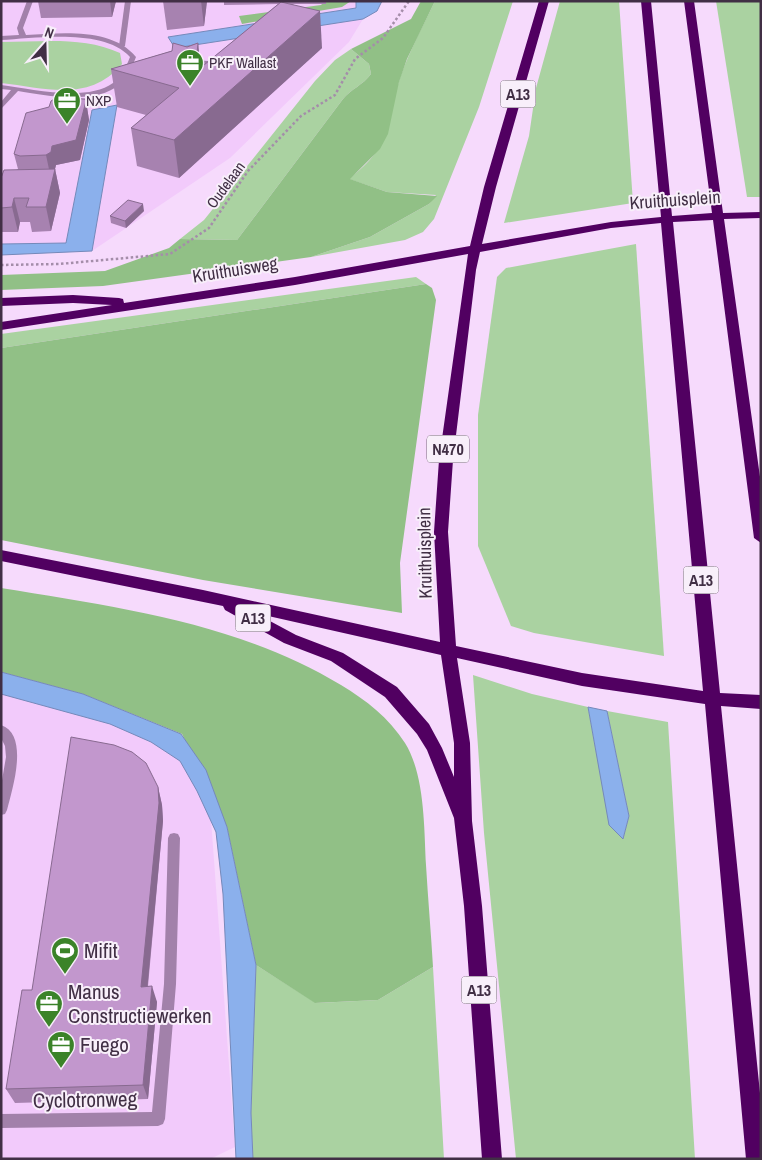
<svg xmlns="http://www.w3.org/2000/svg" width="762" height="1160" font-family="'Archivo Narrow',sans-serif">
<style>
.built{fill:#f2cafb}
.green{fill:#aad2a1}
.forest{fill:#91c086}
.water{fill:#8bb0ec;stroke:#7589ba}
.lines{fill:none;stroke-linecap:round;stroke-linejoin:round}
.path{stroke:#a48da9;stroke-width:2.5;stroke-dasharray:2.5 2.5;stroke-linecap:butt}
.lane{fill:#a281aa;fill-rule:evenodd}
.street{fill:#a281aa;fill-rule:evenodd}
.highway{fill:#510061;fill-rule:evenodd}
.wall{fill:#a782b0}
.shaded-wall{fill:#886a90}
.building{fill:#c297cd;stroke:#886a90}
.labels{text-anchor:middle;stroke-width:4;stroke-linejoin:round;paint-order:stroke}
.far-poi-label{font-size:15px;fill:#412f45;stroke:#f8effa;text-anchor:start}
.far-street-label{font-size:15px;fill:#412f45;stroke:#f8effa}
.shield{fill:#f8effa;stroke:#78697b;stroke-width:1}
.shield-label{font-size:16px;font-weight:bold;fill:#412f45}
.street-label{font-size:18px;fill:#412f45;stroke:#f8effa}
.near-poi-label{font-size:21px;fill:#412f45;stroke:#f8effa;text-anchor:start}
.near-street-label{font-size:21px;fill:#412f45;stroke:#f8effa}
</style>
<rect width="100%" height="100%" fill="#f6dafc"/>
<g class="built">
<polygon points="1,1 356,1 356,8 169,37 175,48 363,19 349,42 230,158 92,251 117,105 92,110 66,243 1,244"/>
<polygon points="1,685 175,745 209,792 235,1147 210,1159 1,1159"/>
</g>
<g class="green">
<path d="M435,1h78l-34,106 -45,112 -11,13 -18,8 -94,17 59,-20 59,-33 7,-9 -49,-3 -38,-13c47,-37 35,-54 52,-104 9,-25 22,-49 34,-74z"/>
<polygon points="560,1 619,1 633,203 504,223 529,136 536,88"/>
<polygon points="716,1 761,1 761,197 747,197"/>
<path d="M1,42c40,0 82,-6 119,11l2,11c-33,39 -76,24 -121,19z"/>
<path d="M351,49l18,15 2,10c-8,11 -20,15 -28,25l-106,141 -57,-1 24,-19 111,-139 20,-21z"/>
<polygon points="636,244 664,656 534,633 511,626 478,546 478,415 497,277 506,268"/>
<polygon points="416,277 426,284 1,348 1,334"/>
<polygon points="473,675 532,694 588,707 596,751 623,839 629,816 607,711 668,722 695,1159 516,1159 484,833"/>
<polygon points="256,965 316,1003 378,1000 433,967 444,1159 253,1159 251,1113"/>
</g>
<g class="forest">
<polygon points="325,1 351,1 342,7 242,24 239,16 321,5"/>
<path d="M421,1h14l-28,58 -8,23 -11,52 -8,15 -30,30 37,13 50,4 -8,8 -59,33 -59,20 -208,29 -102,4v-15l104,-4 64,-23 11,-9 57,1 106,-141c8,-10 20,-14 28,-25l-2,-10 -18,-15 60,-30z"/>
<polygon points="426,284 432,288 436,300 400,563 402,613 203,580 1,540 1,348"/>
<path d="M1,588c116,19 238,35 340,97 25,15 48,33 64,58 20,32 19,85 21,122 2,34 5,68 7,102l-55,33 -63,3 -59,-38 -29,-138 -45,-93 -99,-40 -82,-22z"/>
</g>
<g class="water">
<polygon points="356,1 382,1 377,11 363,19 175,48 168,37 356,8"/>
<polygon points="117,105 92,251 1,255 1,244 66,243 92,110"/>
<polygon points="1,672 83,694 181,734 206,770 227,827 256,965 251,1113 253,1159 236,1159 223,894 216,832 197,791 180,761 151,742 110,724 1,694"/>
<polygon points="588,707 607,711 629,816 623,839 609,825"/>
</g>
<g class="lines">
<polyline class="path" points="1,265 59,264 170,254 209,228 248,171 301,116 335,95 355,59 383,38 409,1"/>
<g class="lane">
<polygon points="125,1 131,1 125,46 122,48 119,46"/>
<polygon points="187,60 209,61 212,63 209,65 185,63 185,61"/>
<path d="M1,725c29,10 11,65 6,85l-2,4 -4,1v-29l5,-29 -1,-11 -4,-8z"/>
<polygon points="174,833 178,834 180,838 176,984 165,1119 163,1124 158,1126 1,1128 1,1114 152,1112 164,984 168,838 170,834"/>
</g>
<path class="street" d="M27,1h6l-10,27 3,7c34,-2 86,-8 110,22 -4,10 -8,20 -16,27 -23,21 -74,12 -102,7l-17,18v-7l10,-12 -10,-1v-4c30,4 87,17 112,-2 9,-6 13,-16 17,-26 -26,-29 -93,-19 -129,-17v-4l18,-1 -2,-7z"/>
<path class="highway" d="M539,1h10l-53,186 -14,57 129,-22 50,-5 -20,-216h10l21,215 40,-3 -28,-212h10l29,212 38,-1v6l-37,1 37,265v59l-7,-5 -41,-318 -40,2 47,471 41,2v14l-40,-3 40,397v56h-15l-41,-455 -123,-18 -125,-28 13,85 2,78 10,85 20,253h-20l-18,-253 -10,-88 -27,-68 -10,-16 -32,-37 -54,-36 -47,-18 -59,-33 -2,-4 -222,-45v-11l202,40 237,52 -6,-110 5,-72 29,-206 -173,31 -294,45v-8l111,-17 -39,-2 -72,3v-8l72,-3 46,3 4,1 1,4 171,-26 175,-31 14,-59zM661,223l42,468 -121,-18 -126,-27 -8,-114 5,-72 23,-190 4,-18 131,-24zM255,613l186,42 13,88v34l-12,-29 -13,-24 -32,-37 -54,-34 -47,-18z"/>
</g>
<g class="wall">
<polygon points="38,1 116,1 112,17 41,18"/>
<polygon points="163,1 207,1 204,26 167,30"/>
<polygon points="224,1 326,1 326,4 293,4 322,48 179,178 137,166 131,128 146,115 117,107 111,69 198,43 200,64 204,65 278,4 224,5"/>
<polygon points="86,101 89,120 80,160 56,165 55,169 60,193 51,231 32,232 30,222 20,222 18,232 1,232 1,178 18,169 14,154"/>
<polygon points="144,211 126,228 111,223 110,216"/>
<polygon points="158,787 162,805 163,821 148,986 157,1002 148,1099 15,1103 6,1089 32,990"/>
</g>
<g class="shaded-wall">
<polygon points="110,1 116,1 112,17"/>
<polygon points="201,1 207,1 204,26"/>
<polygon points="320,11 322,48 179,178 174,140"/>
<polygon points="198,43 202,81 196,63"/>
<polygon points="86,101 89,120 80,160 56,165 55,169 60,193 51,231 46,207 50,174 46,155"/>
<polygon points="14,198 20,222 18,232 12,207"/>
<polygon points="143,204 144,211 126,228 125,221"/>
<polygon points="158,787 162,805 163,821 146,1002 141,987"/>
<polygon points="152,986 157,1002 148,1099 143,1085"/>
</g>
<g class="building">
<polygon points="281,2 320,11 174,140 131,128 179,88 111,69 172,51 173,43 187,47 198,43 196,63 204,65"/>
<polygon points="56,98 85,99 86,101 76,140 52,146 51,152 46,155 20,156 14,154 26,113 49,107 51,101"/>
<polygon points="55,169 46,207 26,207 29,198 14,198 12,207 1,208 1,178 4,170"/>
<polygon points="128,200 143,204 125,221 110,216"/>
<polygon points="71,737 114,745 132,752 146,763 158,787 159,803 141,987 152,986 143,1085 6,1089 22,990 32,990"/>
</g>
<defs>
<symbol id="office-pin" viewBox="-11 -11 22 30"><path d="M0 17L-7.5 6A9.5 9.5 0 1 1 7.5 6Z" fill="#3b8329" stroke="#f8effa"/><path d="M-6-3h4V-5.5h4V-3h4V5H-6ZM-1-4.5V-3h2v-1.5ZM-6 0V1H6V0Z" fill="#fff"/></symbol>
<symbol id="stadium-pin" viewBox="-11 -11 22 30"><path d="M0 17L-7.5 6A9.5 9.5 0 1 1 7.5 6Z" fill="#3b8329" stroke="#f8effa"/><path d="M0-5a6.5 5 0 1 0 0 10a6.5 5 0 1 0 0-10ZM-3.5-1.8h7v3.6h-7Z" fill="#fff"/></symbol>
</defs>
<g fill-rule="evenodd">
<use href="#office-pin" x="174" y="47" width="32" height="43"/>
<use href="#office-pin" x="51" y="85" width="32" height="43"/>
<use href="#stadium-pin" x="49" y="935" width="32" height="43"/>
<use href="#office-pin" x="33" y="988" width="32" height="43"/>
<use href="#office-pin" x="45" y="1029" width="32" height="43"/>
</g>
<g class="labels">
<g class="far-poi-label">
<text x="209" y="68">PKF Wallast</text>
<text x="86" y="106">NXP</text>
</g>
<g class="far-street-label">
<text transform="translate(226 185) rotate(-54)" y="5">Oudelaan</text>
</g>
<g class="shield">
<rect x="500.5" y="80.5" width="35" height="27" rx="4"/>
<rect x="427" y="435.5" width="42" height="27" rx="4"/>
<rect x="683.5" y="566.5" width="35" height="27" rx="4"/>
<rect x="235.5" y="604.5" width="35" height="27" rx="4"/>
<rect x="461.5" y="976.5" width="35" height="27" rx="4"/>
</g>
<g class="shield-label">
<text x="518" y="100">A13</text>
<text x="448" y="455">N470</text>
<text x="701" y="586">A13</text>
<text x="253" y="624">A13</text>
<text x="479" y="996">A13</text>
</g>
<g class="street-label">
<text transform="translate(675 200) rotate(-4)" y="6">Kruithuisplein</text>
<text transform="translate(235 270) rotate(-9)" y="6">Kruithuisweg</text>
<text transform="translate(425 553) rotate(-91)" y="6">Kruithuisplein</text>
</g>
<g class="near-poi-label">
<text x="84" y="958">Mifit</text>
<text x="68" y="999">Manus<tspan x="68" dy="24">Constructiewerken</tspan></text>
<text x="80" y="1052">Fuego</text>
</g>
<g class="near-street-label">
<text transform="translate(85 1100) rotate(-1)" y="7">Cyclotronweg</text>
</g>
</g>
<rect width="762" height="1160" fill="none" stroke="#412f45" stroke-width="5"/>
<g transform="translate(45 45) rotate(20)" stroke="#f8effa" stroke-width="4" paint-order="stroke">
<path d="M0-4L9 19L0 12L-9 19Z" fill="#412f45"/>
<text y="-8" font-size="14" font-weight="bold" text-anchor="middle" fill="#412f45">N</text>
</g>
</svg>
